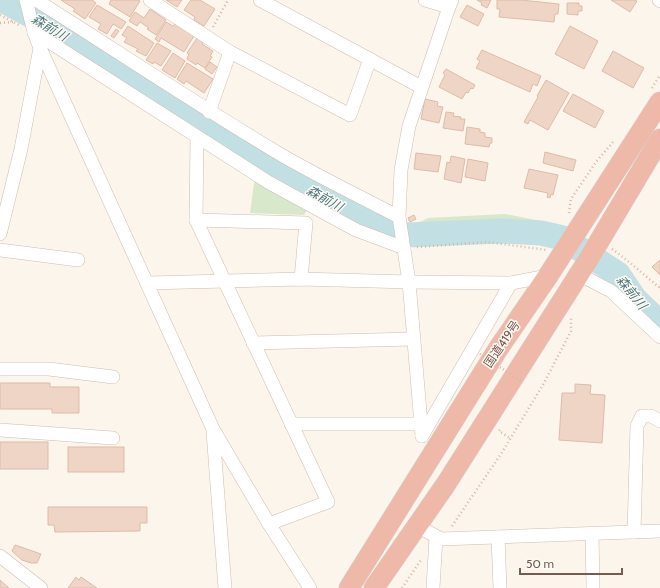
<svg xmlns="http://www.w3.org/2000/svg" width="660" height="588" font-family="Cabin,'Noto Sans JP',sans-serif">
<style>
.green{fill:#d8e8cb}
.lines{fill:none;stroke-linecap:round;stroke-linejoin:round}
.river{stroke:#c2e0e4;stroke-width:25}
.building{fill:#eed5c6;stroke:#dfbba8}
.minor-casing{stroke:#cdbdb3;stroke-width:14}
.highway-casing{stroke:#d8d1ce;stroke-width:21}
.path{stroke:#d4b8a9;stroke-width:2.5;stroke-dasharray:1 3;stroke-linecap:butt}
.minor{stroke:#fff;stroke-width:13}
.highway{stroke:#efb9aa;stroke-width:20}
.path-bridge{stroke:#d4b8a9;stroke-width:2.5;stroke-dasharray:1 3;stroke-linecap:butt}
.labels{text-anchor:middle;stroke-width:3;stroke-linejoin:round;paint-order:stroke}
.street-label{font-size:12px;fill:#755c51;stroke:#fef9f3}
.water-label{font-size:13px;font-style:italic;fill:#48787f;stroke:#fef9f3}
</style>
<rect width="100%" height="100%" fill="#fbf5ec"/>
<g class="green">
<polygon points="255,176 309,207 304,215 250,213"/>
<polygon points="505,214 557,224 546,231 501,229 420,233 414,225 428,218"/>
</g>
<g class="lines">
<polyline class="river" points="2,0 45,23 274,169 363,220 384,230 407,235 501,231 541,233 563,238 618,274 635,299 660,323"/>
</g>
<g class="building">
<polygon points="61,0 92,0 96,3 85,19 73,11 75,9"/>
<polygon points="111,0 137,0 140,1 130,17 109,4"/>
<polygon points="166,0 182,0 177,7"/>
<polygon points="191,0 200,0 215,9 204,26 194,20 195,17 184,10"/>
<polygon points="477,0 491,0 487,8 481,5 482,3"/>
<polygon points="497,0 521,0 559,4 558,14 555,14 554,22 499,17 500,9 497,9"/>
<polygon points="611,0 635,0 637,1 630,12"/>
<polygon points="567,3 579,3 579,6 582,6 582,11 578,11 578,15 567,14"/>
<polygon points="97,5 126,22 121,29 113,24 107,34 98,29 101,24 89,17"/>
<polygon points="467,5 484,14 478,26 460,17"/>
<polygon points="150,9 166,20 156,35 147,29 149,28 140,22 137,26 129,21 135,12 144,18"/>
<polygon points="166,22 173,26 175,24 194,36 184,52 161,38 159,42 155,39"/>
<polygon points="128,26 154,43 146,56 136,51 138,49 124,42 127,38 122,35"/>
<polygon points="570,26 598,41 584,69 555,54"/>
<polygon points="116,29 119,31 114,38 111,36"/>
<polygon points="197,38 204,42 202,44 213,51 210,56 212,57 205,68 197,63 196,65 187,59 189,54 187,53"/>
<polygon points="157,43 171,51 161,66 154,62 153,64 146,60"/>
<polygon points="482,50 541,76 537,86 533,84 530,92 476,68 480,61 477,59"/>
<polygon points="613,51 644,68 633,88 602,71"/>
<polygon points="173,53 185,61 175,78 162,70"/>
<polygon points="210,62 217,67 212,74 205,69"/>
<polygon points="187,63 213,79 204,93 186,81 184,84 177,79"/>
<polygon points="446,69 475,85 473,89 471,88 468,93 466,92 462,99 439,87 445,75 443,73"/>
<polygon points="546,80 569,93 548,130 530,120 528,124 524,122 538,97 537,96"/>
<polygon points="573,94 604,111 595,128 563,111"/>
<polygon points="425,99 438,102 437,106 443,107 439,123 421,119"/>
<polygon points="446,112 454,113 453,116 461,117 460,119 465,119 463,131 443,128"/>
<polygon points="467,127 480,129 480,132 485,133 485,137 492,138 492,143 490,143 489,147 465,144"/>
<polygon points="545,152 576,160 573,171 543,163"/>
<polygon points="416,153 441,156 438,172 414,169"/>
<polygon points="451,156 465,159 461,183 444,179 447,162 450,163"/>
<polygon points="468,159 488,163 485,181 465,177"/>
<polygon points="529,169 558,175 553,195 551,194 550,198 547,197 548,193 524,188"/>
<polygon points="414,215 416,219 410,222 408,218"/>
<polygon points="660,260 660,275 652,267"/>
<polygon points="0,383 50,383 50,387 79,387 79,413 52,413 52,409 0,409"/>
<polygon points="575,384 591,385 590,394 605,395 602,443 559,440 562,393 575,393"/>
<rect x="0" y="442" width="48" height="27"/>
<rect x="68" y="447" width="56" height="25"/>
<polygon points="48,507 147,507 147,523 140,523 140,531 55,532 54,525 48,525"/>
<polygon points="15,545 41,554 37,563 31,563 22,560 12,551"/>
<polygon points="76,577 79,580 81,577 97,588 68,588"/>
<polygon points="0,580 9,588 0,588"/>
</g>
<g class="lines">
<defs>
<g id="minor">
<polyline points="26,0 34,32 40,48 213,429 269,524 310,588"/>
<path d="M36,0c81,51 160,104 242,153 39,23 81,43 121,64"/>
<polyline points="150,0 230,52 350,115 370,59"/>
<polyline points="260,0 421,87"/>
<polyline points="425,0 449,7"/>
<polyline points="659,0 660,1"/>
<polyline points="34,32 268,182 356,230 404,248"/>
<polyline points="209,112 230,52"/>
<polyline points="197,137 196,220 328,502 269,524"/>
<polyline points="196,220 306,223 301,279"/>
<polyline points="0,234 21,149 40,48"/>
<polyline points="0,250 78,260"/>
<polyline points="584,277 611,291 660,337"/>
<polyline points="147,283 301,279 409,282 511,283"/>
<polyline points="253,343 413,339"/>
<polyline points="0,369 49,369 113,377"/>
<polyline points="291,424 421,424"/>
<polyline points="0,430 113,438"/>
<polyline points="213,432 225,588"/>
<polyline points="422,436 409,282 399,217 401,170 409,126 449,7 452,0"/>
<polyline points="422,436 511,283 548,276"/>
<polyline points="417,526 441,539 660,531"/>
<polyline points="634,532 637,426 642,416 651,416 660,421"/>
<polyline points="592,534 593,588"/>
<polyline points="498,537 500,588"/>
<polyline points="0,556 41,588"/>
<polyline points="433,588 436,537"/>
</g>
<g id="highway">
<polyline points="349,588 498,349 548,276 660,102"/>
<polyline points="374,588 446,484 588,260 660,139"/>
</g>
</defs>
<use href="#minor" class="minor-casing"/>
<use href="#highway" class="highway-casing"/>
<g class="path">
<polyline points="0,15 19,25"/>
<polyline points="0,23 13,22"/>
<polyline points="213,27 228,0"/>
<polyline points="652,88 660,75"/>
<polyline points="569,213 571,199 596,162 613,142"/>
<polyline points="417,247 487,242 547,250"/>
<path d="M612,249c17,12 32,26 48,39"/>
<polyline points="500,430 499,431 510,438"/>
<polyline points="452,526 501,454 544,383 571,331 571,317"/>
<polyline points="402,588 421,560"/>
</g>
<use href="#minor" class="minor"/>
<use href="#highway" class="highway"/>
<g class="path-bridge">
<polyline points="480,354 501,368"/>
<polyline points="503,369 522,382"/>
</g>
</g>
<g class="labels">
<g class="street-label">
<text transform="translate(502 344) rotate(-56)" y="4">国道419号</text>
</g>
<g class="water-label">
<text transform="translate(50 27) rotate(31)" y="5">森前川</text>
<text transform="translate(325 198) rotate(29)" y="5">森前川</text>
<text transform="translate(632 292) rotate(51)" y="5">森前川</text>
</g>
</g>
<path d="M520 568v6h102v-6" fill="none" stroke="#755c51" stroke-width="2"/>
<text x="526" y="568" font-size="12" fill="#755c51" stroke="#fef9f3" stroke-width="3" paint-order="stroke">50 m</text>
</svg>
